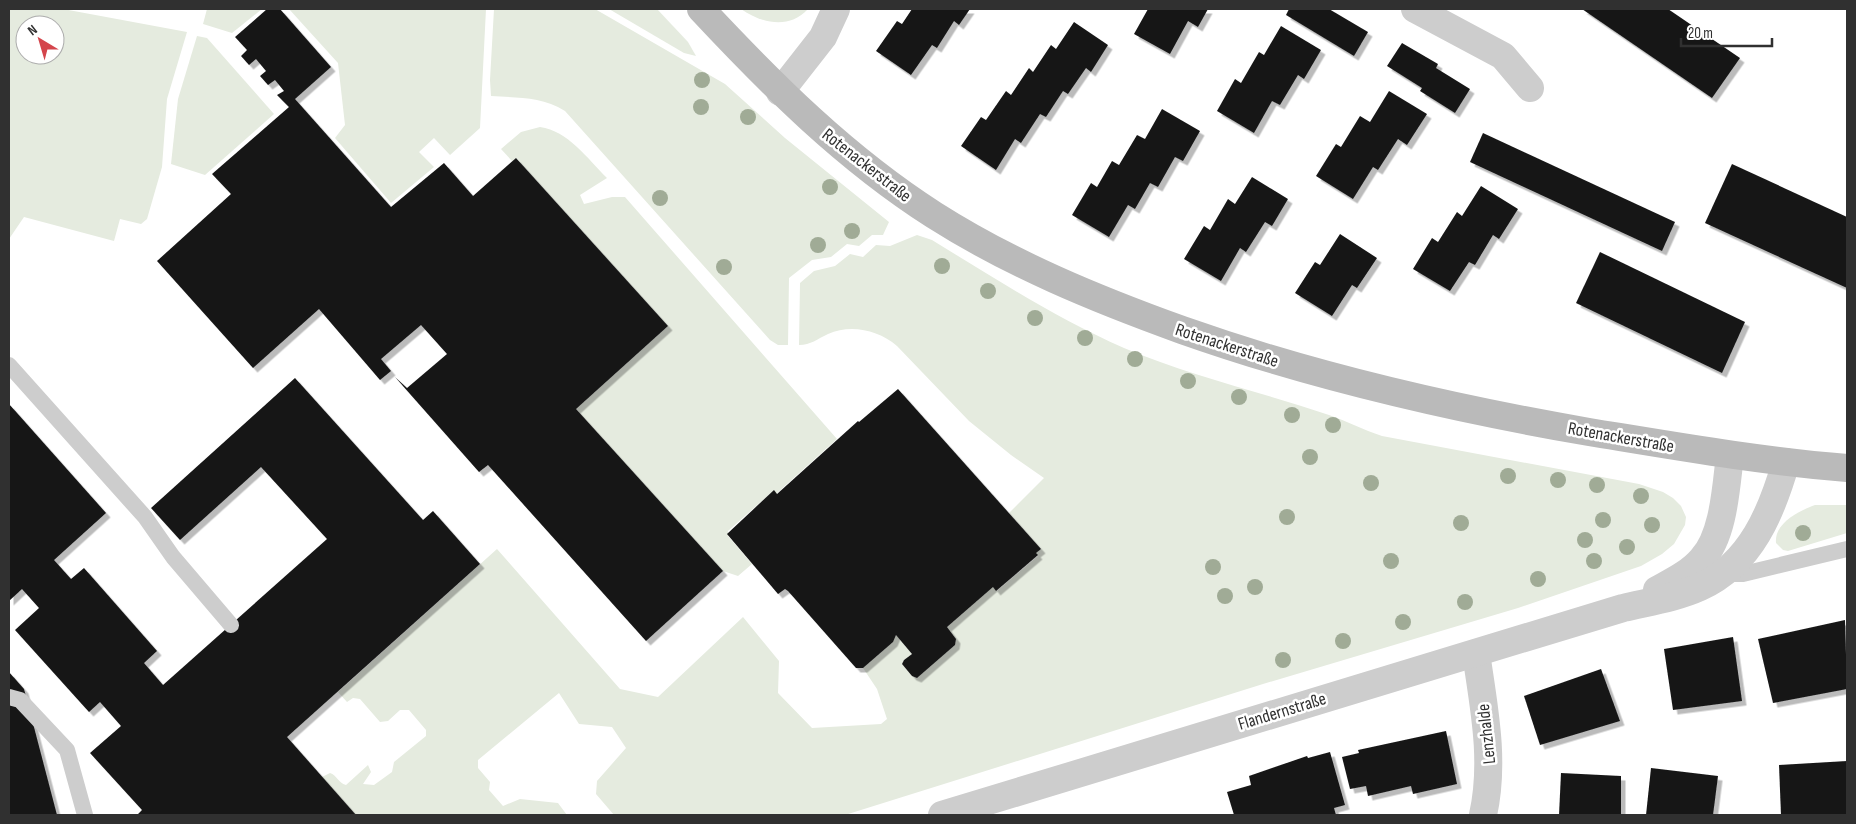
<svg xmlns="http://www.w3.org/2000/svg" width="1856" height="824" font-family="'Sofia Sans Condensed',sans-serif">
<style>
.green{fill:#e5ebdf;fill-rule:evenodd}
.building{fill:#171717;filter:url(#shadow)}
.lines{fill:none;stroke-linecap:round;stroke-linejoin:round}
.service{stroke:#cdcdcd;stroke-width:16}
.minor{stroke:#cdcdcd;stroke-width:28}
.secondary{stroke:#bababa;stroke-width:28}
.tree{fill:#a0ab96}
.labels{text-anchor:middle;stroke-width:5;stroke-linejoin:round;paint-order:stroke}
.street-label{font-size:18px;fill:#303030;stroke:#fff}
</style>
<defs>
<filter id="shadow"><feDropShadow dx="4.5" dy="4.5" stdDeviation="0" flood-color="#0004"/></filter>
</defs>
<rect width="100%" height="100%" fill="#fff"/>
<g class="green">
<path d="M9,9h54l124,23 -20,67 -5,68 -15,52 -6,5 -21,-5 -6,22 -90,-24 -15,22zM25,25h30v30h-30z"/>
<polygon points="207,9 262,9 232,33 203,24"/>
<polygon points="289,9 486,9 480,128 450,155 434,138 419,152 434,167 391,203 335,138 345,125 338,63"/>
<path d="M494,9h101l130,75 60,54 104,84 -6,13h-11l-13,11 -12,-2 -16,13 -19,3 -23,18 -1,67h-10l-8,-5 -205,-229c-24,-15 -47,-13 -74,-15l-1,-16z"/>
<polygon points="609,9 657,9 688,42 696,56 684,53"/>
<path d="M741,9h67c-19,21 -47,14 -67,0z"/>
<polygon points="197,36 207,38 274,114 205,175 171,164 178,99"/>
<path d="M540,127c28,4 47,31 67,51l-27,17 4,9 28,-7h13l212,242 -61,55 -3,-3 -45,40v5l24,28 -14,12 -15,-5 -147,-162 92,-83 -152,-168 -4,3 -11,-12 20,-17z"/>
<path d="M917,235l15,5c62,38 124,78 192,108 66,28 137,44 205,67 18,6 34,15 53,21l257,48 24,8 10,6 8,8 5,11 -1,8 -11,19 -12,10 -21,12 -123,42 -255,76 -418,131h-231l-18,-21 1,-13 29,-33 -14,-21 -33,-3 -20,-31 -81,67v8l12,14 -1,8 14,16 17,-7 38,4 9,12h-211l-34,-38 8,-4c7,2 8,10 16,12l22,-20 3,7 -8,12 11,1 18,-13 2,-10 32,-26v-6l-17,-20h-9l-12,11 -8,1 -20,-23 -7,-1 -6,4 -9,-10 159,-143 123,140 38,8 85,-80 36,44 -1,32 34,35 69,-4 6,-5 -10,-30 -14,-21 30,-26 3,-7 16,19 -8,6 -2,4 10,12 5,2 38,-33 1,-6 -9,-12 46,-40 4,4 41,-35 -2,-3 5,-4 -32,-36 35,-35 -33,-23 -42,-34 -72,-75c-19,-16 -46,-22 -69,-12 -11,5 -17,11 -29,11l1,-62 14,-12 21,-5 15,-12 13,3 13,-12 14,1z"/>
<path d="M1815,505h32v28l-59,18 -5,-1 -7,-7c-2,-20 23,-32 39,-38z"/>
</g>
<g class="building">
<polygon points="267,9 280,9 331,67 295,99 391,207 444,163 473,196 516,158 668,326 576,409 723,571 646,641 488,465 479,472 395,377 407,388 447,354 421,325 381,359 391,371 380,380 319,309 253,368 157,261 231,194 212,174 289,107 277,95 284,91 275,80 268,85 260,76 266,71 256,59 249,65 241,56 247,50 235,37"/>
<polygon points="912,9 970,9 959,25 954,21 937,48 932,45 911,75 876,51 897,21 902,24"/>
<polygon points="1148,9 1208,9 1198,27 1188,21 1170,54 1134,34"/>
<polygon points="1289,9 1329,9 1368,32 1354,56 1286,15"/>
<polygon points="1582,9 1668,9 1740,58 1712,98"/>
<polygon points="1074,22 1108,45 1091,72 1086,68 1068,94 1063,91 1046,117 1040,114 1021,143 1015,139 996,170 961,146 981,117 986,120 1006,91 1011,95 1029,68 1033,72 1051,45 1056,49"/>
<polygon points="1281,26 1321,50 1304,79 1298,75 1280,105 1272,101 1254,133 1217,111 1235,79 1241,83 1259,52 1264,55"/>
<polygon points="1402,43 1438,64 1436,68 1470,89 1455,113 1420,91 1422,88 1387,66"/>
<polygon points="1389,91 1427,114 1407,145 1398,139 1378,170 1373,167 1353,199 1316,176 1336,144 1341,147 1360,116 1370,122"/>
<polygon points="1162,109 1200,131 1183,161 1175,157 1158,187 1150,183 1135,209 1128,205 1109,237 1072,215 1091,183 1097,187 1112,161 1119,165 1137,135 1145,139"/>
<polygon points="1483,133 1675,222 1662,251 1470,162"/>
<polygon points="1732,164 1847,217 1847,288 1705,223"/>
<polygon points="1252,177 1288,199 1272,226 1265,222 1246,252 1240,248 1221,281 1184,259 1204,226 1210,230 1228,199 1235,204"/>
<polygon points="1481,186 1518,209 1499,239 1493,235 1475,265 1469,262 1450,291 1413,269 1432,238 1438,242 1457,212 1462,216"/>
<polygon points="1340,234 1377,258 1357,288 1352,285 1332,316 1295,293 1315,262 1320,265"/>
<polygon points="1600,252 1745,322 1722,373 1576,303"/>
<polygon points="295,378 423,520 433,511 480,564 287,737 356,815 137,815 142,810 90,753 121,726 100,702 89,712 15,630 39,608 22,589 9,601 9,404 106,513 54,560 71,579 84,568 157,651 144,663 163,685 327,539 261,467 180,540 151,508"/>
<polygon points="898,389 1041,549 1036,553 1038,555 996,591 993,587 947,627 956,639 955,645 917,678 912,676 902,664 904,660 912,654 896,635 893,642 863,668 856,668 788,591 785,589 778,594 727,534 774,490 777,494 858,421 859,422"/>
<polygon points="1845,620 1847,689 1773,703 1758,639"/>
<polygon points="1733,637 1742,701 1673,710 1664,649"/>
<polygon points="1601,669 1620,721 1540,745 1524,696"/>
<polygon points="9,672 24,689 57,815 9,815"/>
<polygon points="1446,731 1457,784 1413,794 1411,786 1368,796 1366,786 1350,789 1342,757 1359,753 1358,750"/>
<polygon points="1330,752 1345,805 1334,808 1336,815 1234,815 1227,792 1251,785 1249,776 1307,756 1308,758"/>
<polygon points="1847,761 1847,815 1781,815 1779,765"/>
<polygon points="1651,768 1718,776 1713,815 1646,815"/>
<polygon points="1561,773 1621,776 1621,815 1559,815"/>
</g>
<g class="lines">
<g class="service">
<polyline points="9,365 145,517 173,557 231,625"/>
<polyline points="1720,574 1743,574 1847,549"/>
<polyline points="9,697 20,700 67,750 85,815"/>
</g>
<g class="minor">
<polyline points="1415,9 1503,56 1530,88"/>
<polyline points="780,92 823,37 836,9"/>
<path d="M1657,590c16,-9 33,-17 45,-31 22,-23 24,-73 28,-104"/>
<path d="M1476,653c8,55 19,108 7,162"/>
<path d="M942,815l681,-207c25,-6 53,-10 77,-21 51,-23 72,-76 86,-125"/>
</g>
<path class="secondary" d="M701,9c71,76 144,149 233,206 77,49 162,84 248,115 133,47 268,78 407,102 86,14 171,29 258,36"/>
</g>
<g class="tree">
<circle cx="702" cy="80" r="8"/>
<circle cx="701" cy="107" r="8"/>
<circle cx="748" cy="117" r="8"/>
<circle cx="830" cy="187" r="8"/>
<circle cx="660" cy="198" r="8"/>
<circle cx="852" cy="231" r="8"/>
<circle cx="818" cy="245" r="8"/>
<circle cx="942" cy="266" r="8"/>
<circle cx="724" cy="267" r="8"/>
<circle cx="988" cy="291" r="8"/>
<circle cx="1035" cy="318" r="8"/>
<circle cx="1085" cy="338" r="8"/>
<circle cx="1135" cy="359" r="8"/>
<circle cx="1188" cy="381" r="8"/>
<circle cx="1239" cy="397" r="8"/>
<circle cx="1292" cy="415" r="8"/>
<circle cx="1333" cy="425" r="8"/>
<circle cx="1310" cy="457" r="8"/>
<circle cx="1508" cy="476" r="8"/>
<circle cx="1558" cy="480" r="8"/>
<circle cx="1371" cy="483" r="8"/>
<circle cx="1597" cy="485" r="8"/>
<circle cx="1641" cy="496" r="8"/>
<circle cx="1287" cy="517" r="8"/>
<circle cx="1603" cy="520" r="8"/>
<circle cx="1461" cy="523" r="8"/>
<circle cx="1652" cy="525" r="8"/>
<circle cx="1803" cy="533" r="8"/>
<circle cx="1585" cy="540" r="8"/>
<circle cx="1627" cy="547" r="8"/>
<circle cx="1391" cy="561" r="8"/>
<circle cx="1594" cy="561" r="8"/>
<circle cx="1213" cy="567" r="8"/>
<circle cx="1538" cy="579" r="8"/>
<circle cx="1255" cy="587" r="8"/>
<circle cx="1225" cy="596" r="8"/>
<circle cx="1465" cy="602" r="8"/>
<circle cx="1403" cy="622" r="8"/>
<circle cx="1343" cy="641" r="8"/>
<circle cx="1283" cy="660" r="8"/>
</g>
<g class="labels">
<g class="street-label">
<text transform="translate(867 165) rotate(38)" y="6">Rotenackerstraße</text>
<text transform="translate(1227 345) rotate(18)" y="6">Rotenackerstraße</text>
<text transform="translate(1621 437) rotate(10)" y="6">Rotenackerstraße</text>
<text transform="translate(1282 711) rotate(-17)" y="6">Flandernstraße</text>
<text transform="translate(1486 734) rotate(-96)" y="6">Lenzhalde</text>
</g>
</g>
<rect width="1856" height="824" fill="none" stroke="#303030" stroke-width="20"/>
<g transform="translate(40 40) rotate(322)"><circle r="24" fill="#ffffff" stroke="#acacac"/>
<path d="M0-4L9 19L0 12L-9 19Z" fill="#d4454c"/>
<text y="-8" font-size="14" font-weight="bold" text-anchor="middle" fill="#303030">N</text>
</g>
<path d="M1681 38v8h91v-8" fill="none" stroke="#303030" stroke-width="2.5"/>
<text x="1688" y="38" font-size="15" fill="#303030" stroke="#ffffff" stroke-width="4" paint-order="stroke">20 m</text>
</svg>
